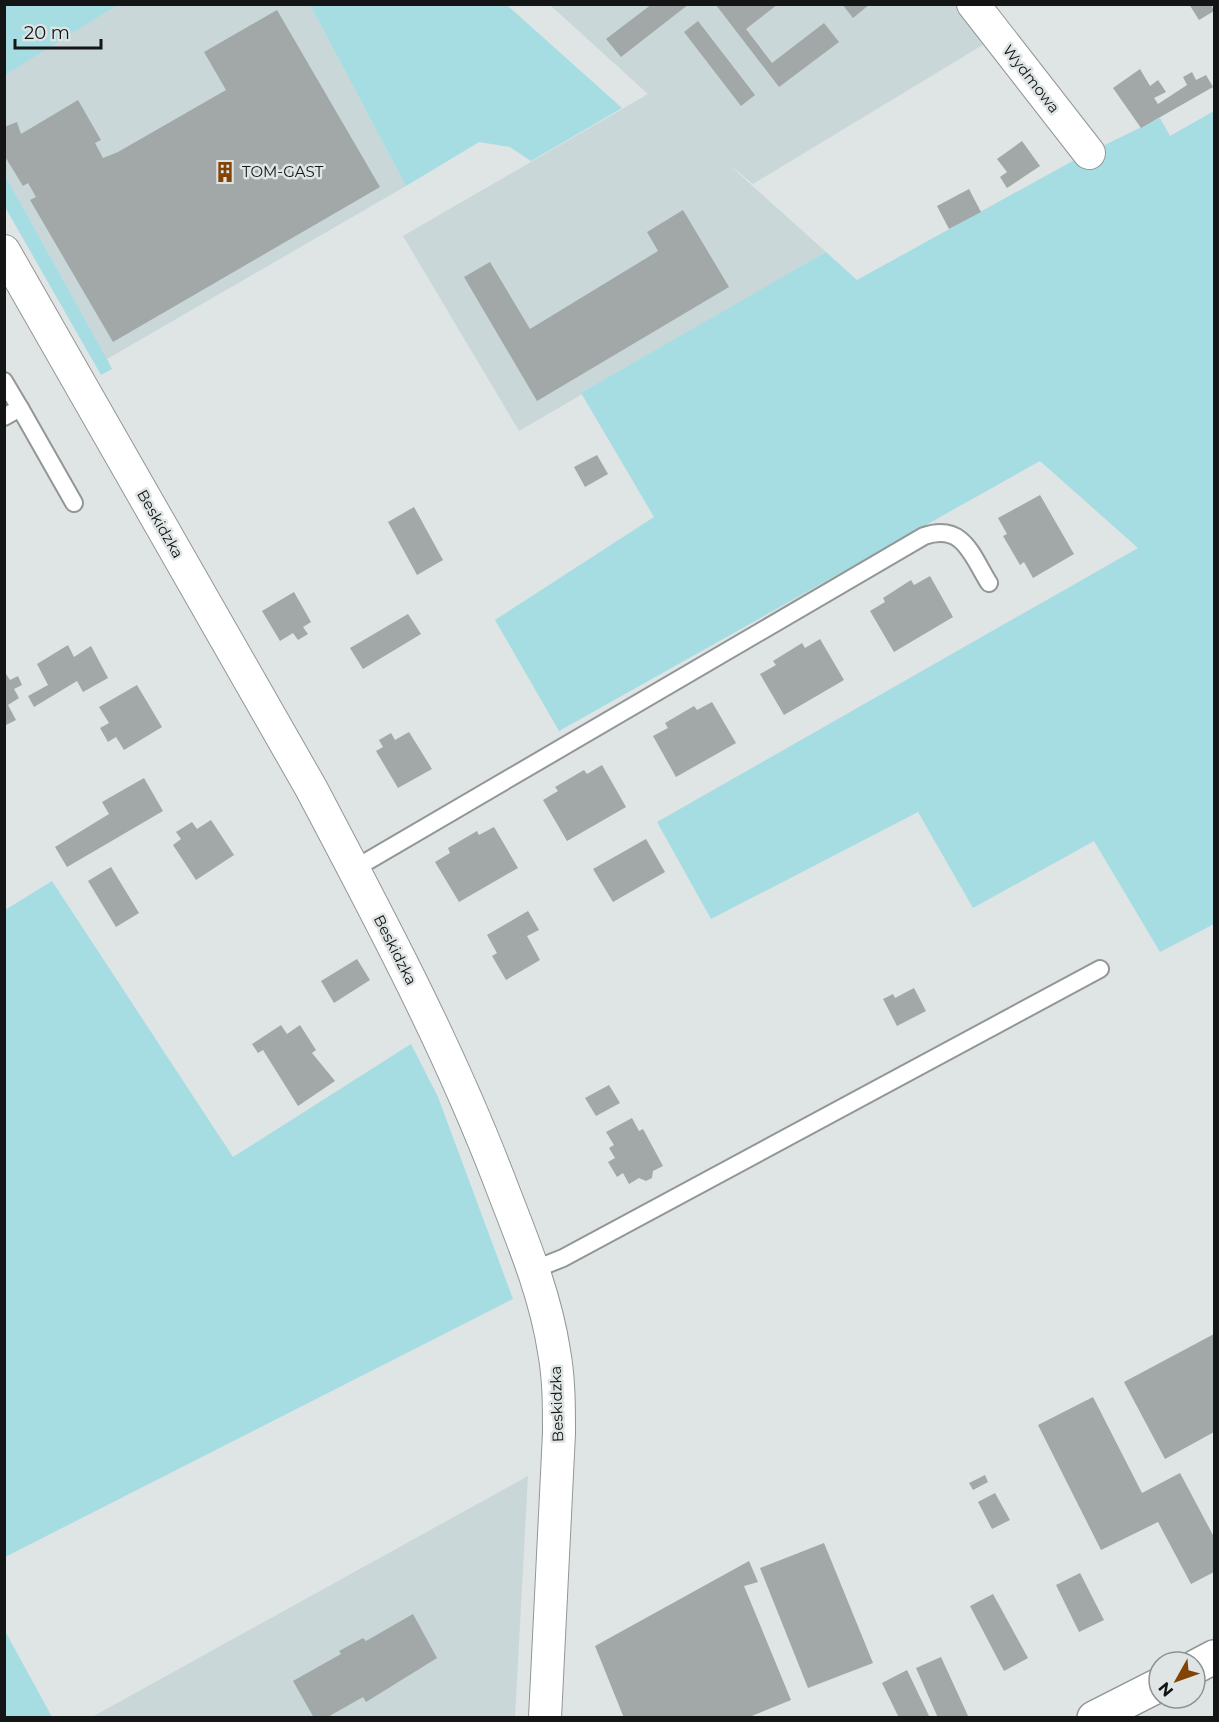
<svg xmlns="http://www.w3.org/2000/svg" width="1219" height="1722" font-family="Montserrat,sans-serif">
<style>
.built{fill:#c9d7d9}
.green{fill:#a5dde3}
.building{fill:#a2a7a8}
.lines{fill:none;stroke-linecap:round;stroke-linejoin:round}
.lane-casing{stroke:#929697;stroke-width:20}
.street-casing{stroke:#929697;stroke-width:34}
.secondary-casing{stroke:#929697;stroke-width:36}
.lane{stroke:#fff;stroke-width:16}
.street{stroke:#fff;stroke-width:32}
.secondary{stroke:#fff;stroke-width:33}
.labels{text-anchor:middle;stroke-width:5;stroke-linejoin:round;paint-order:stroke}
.street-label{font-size:15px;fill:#141616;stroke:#dfe4e5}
.poi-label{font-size:15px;fill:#141616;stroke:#dfe4e5;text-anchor:start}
</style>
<rect width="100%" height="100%" fill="#dfe4e5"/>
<g class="built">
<polygon points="4,5 310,5 406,186 107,359 5,175"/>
<polygon points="550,5 964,5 991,40 753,184 727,163 826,252 519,431 403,236 648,94"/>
<polygon points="528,1476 515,1717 92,1717"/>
</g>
<g class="green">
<polygon points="5,4 117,4 117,5 5,75"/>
<polygon points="310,5 507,5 622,108 531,161 510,147 479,142 406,186"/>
<polygon points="1214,111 1214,924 1160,952 1094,841 973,908 918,812 711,919 657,822 1138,548 1040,461 559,731 495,620 654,517 581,393 826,252 857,280 1078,158 1160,118 1170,136"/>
<polygon points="5,175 107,359 112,369 101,375 5,207"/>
<polygon points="52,881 233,1157 411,1044 438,1097 513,1299 5,1557 5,910"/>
<polygon points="4,1631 5,1631 52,1717 5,1717"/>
</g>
<g class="building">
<polygon points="652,4 689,4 621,57 606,39"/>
<polygon points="778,4 746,29 772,63 824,23 839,42 779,87 716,5"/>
<polygon points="842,4 870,4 853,18"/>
<polygon points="1189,4 1211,4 1214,11 1199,20"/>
<polygon points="277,10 380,187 113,342 30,200 36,197 28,183 23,186 4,155 4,127 17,122 21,134 78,100 101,140 95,143 103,158 118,152 226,90 204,52"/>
<polygon points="698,21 755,95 741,106 684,32"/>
<polygon points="1140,69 1150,86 1158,80 1166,92 1154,98 1158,104 1187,85 1183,77 1192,72 1196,80 1206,75 1213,87 1141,128 1113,88"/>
<polygon points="1022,141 1040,166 1007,188 1000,177 1007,172 997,159"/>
<polygon points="969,189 981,212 949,229 937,206"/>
<polygon points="683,210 729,287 537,401 464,277 490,262 530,329 658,251 647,232"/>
<polygon points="597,455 608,474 585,487 574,467"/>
<polygon points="1040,495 1074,554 1033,578 1024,562 1020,565 1003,536 1007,534 998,518"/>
<polygon points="414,507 443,560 417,575 388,522"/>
<polygon points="930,576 953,617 894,652 870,611 885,602 883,598 911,580 914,585"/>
<polygon points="294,592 311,622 303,627 308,634 298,640 293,633 280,641 262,611"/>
<polygon points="408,614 421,634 363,669 350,648"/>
<polygon points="820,639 844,680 784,715 760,674 776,665 773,661 802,643 805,648"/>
<polygon points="68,645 74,657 91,646 108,678 83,692 77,681 34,707 28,696 48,685 37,664"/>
<polygon points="4,671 10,680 18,676 22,685 14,689 19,698 8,705 16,720 4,726"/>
<polygon points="137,685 162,727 124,750 116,737 108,742 100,728 109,723 99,707"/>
<polygon points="712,702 736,743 676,777 653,736 668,728 665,723 694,706 697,710"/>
<polygon points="409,732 432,769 398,788 376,751 383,747 379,740 391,733 395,740"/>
<polygon points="602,765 626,807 567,841 543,800 558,791 555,787 584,770 587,774"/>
<polygon points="144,778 163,811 67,867 55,847 109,814 102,802"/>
<polygon points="211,820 234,855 196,880 173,845 181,839 176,832 192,822 197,829"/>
<polygon points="494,827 518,868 459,902 435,862 450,853 448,848 477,831 479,835"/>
<polygon points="646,839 665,872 613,902 593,869"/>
<polygon points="111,867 139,913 116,927 88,881"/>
<polygon points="528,911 539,930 527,936 540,960 506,980 492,956 497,953 487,935"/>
<polygon points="357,959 370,980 334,1003 321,981"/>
<polygon points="914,988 926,1011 897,1026 883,999 893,994 895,998"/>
<polygon points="281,1025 287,1034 300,1025 316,1050 312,1053 335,1081 298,1106 263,1050 258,1053 252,1044"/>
<polygon points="609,1085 620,1103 596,1116 585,1098"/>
<polygon points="632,1118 639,1131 643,1129 663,1166 653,1171 652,1178 646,1181 639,1178 629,1184 623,1173 617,1177 608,1162 615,1158 609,1148 614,1145 606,1132"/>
<polygon points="1214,1334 1214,1432 1165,1459 1124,1382"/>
<polygon points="1093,1397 1142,1493 1180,1473 1214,1537 1214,1572 1191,1584 1158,1522 1101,1550 1038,1425"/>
<polygon points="985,1475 988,1482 973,1490 969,1483"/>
<polygon points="995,1493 1010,1520 992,1529 978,1502"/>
<polygon points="824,1543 873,1663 808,1688 760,1568"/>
<polygon points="749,1561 758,1582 744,1586 791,1700 747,1718 624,1718 595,1646"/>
<polygon points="1080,1573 1104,1620 1079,1632 1056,1585"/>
<polygon points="993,1594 1028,1658 1004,1671 970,1606"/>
<polygon points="413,1614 437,1658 366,1702 363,1697 326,1718 314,1718 293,1681 341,1654 339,1651 363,1638 366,1641"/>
<polygon points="941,1657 969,1718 938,1718 916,1668"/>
<polygon points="907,1670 930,1718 899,1718 882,1683"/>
</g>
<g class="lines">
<defs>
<g id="lane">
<polyline points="4,381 20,408 4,417"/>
<polyline points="20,408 74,503"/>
<path d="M354,869l570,-333c39,-13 47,18 65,47"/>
<polyline points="533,1270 563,1258 1100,969"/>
</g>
<g id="street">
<polyline points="973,4 1089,153"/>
<path d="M4,251l307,537c68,129 137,258 189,394 21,55 45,110 54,169 5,27 5,54 5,82l-14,285"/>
</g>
<g id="secondary">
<polyline points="1195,1667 1214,1657"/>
<polyline points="1094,1718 1159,1685"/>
</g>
</defs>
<use href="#lane" class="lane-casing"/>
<use href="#street" class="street-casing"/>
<use href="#secondary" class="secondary-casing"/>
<use href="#lane" class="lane"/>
<use href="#street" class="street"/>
<use href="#secondary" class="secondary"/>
</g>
<defs>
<symbol id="building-bare" viewBox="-9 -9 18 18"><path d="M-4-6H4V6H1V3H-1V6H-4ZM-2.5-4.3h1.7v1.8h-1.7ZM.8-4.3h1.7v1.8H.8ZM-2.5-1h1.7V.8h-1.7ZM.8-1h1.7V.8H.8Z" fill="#824305" stroke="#dfe4e5" stroke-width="2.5" paint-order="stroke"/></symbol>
</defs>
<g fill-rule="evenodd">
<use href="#building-bare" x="210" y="157" width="30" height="30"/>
</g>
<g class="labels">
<g class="street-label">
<text transform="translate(1031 79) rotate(52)" y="5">Wydmowa</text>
<text transform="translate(160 524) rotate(60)" y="5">Beskidzka</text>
<text transform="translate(395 950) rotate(63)" y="5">Beskidzka</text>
<text transform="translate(557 1404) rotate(-92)" y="5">Beskidzka</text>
</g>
<g class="poi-label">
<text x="242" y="177">TOM-GAST</text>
</g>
</g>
<rect width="1219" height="1722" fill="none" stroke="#141616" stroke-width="12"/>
<g transform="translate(1177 1680) rotate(230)"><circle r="28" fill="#dfe4e5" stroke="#8e9292" stroke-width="1.5"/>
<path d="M0-4.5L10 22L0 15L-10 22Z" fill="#824305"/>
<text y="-9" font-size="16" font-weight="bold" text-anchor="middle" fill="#141616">N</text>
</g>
<path d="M15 39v9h86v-9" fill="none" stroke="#141616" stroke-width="3"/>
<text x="24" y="39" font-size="18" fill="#141616" stroke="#dfe4e5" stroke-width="4.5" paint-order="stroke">20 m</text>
</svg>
